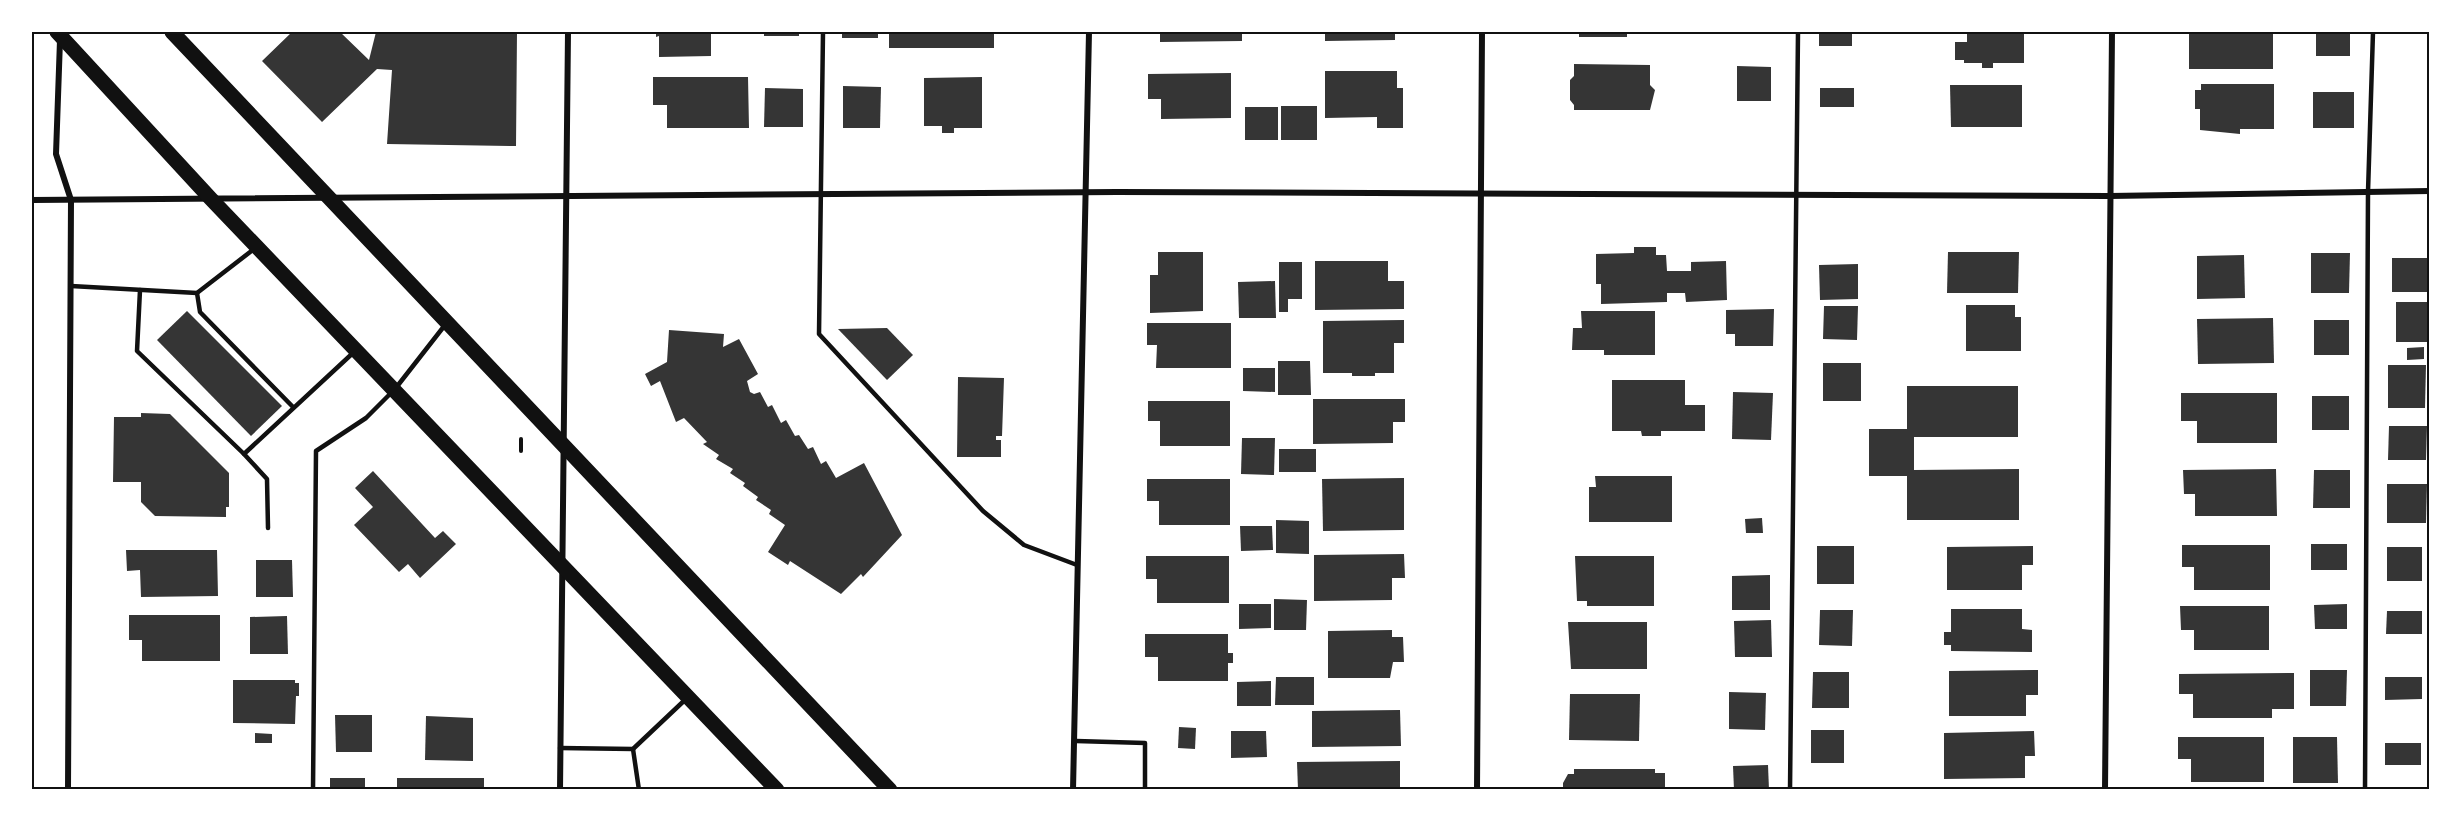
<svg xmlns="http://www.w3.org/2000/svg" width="2461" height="821" font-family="'DejaVu Sans',sans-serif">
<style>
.building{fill:#353535}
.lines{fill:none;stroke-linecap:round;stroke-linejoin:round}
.path{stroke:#111;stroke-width:4}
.service{stroke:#111;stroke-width:4.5}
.minor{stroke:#111;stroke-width:6}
.primary{stroke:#111;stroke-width:15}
.neatline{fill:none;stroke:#111;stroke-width:2}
</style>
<rect width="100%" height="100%" fill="#fff"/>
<g class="building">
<polygon points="292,32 340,32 369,60 376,32 517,32 516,146 387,144 392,70 377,69 322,122 262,61"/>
<polygon points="656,32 711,32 711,56 659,57 659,36 656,37"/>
<rect x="764" y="32" width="35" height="4"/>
<rect x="842" y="32" width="36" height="6"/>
<rect x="889" y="32" width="105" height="16"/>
<polygon points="1160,32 1242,32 1242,41 1160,42"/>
<polygon points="1325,32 1395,32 1395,40 1325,41"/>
<rect x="1579" y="32" width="48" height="5"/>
<rect x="1819" y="32" width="33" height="14"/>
<polygon points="1967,32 2024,32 2024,63 1993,63 1993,68 1982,68 1982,63 1964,63 1964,60 1955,60 1955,42 1967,42"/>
<rect x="2189" y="32" width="84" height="37"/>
<rect x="2316" y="32" width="34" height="24"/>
<polygon points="1574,64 1650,65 1650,85 1655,90 1650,110 1574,110 1574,105 1570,100 1570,80 1574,76"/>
<polygon points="1737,66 1771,67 1771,101 1737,101"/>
<polygon points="1325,71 1397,71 1397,88 1403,88 1403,128 1377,128 1377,117 1325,118"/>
<polygon points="1231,73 1231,118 1161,119 1161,99 1148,99 1148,74"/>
<polygon points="653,77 748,77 749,128 667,128 667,105 653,105"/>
<polygon points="982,77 982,128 954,128 954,133 942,133 942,126 924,126 924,78"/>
<polygon points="2201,84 2274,84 2274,129 2240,129 2240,134 2200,130 2200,109 2195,109 2195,90 2201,90"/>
<polygon points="1950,85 2022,85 2022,127 1951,127"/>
<polygon points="843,86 881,87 880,128 843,128"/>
<polygon points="765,88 803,89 803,127 764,127"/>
<rect x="1820" y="88" width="34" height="19"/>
<rect x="2313" y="92" width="41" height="36"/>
<rect x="1281" y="106" width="36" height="34"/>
<rect x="1245" y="107" width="33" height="33"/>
<polygon points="1634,247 1656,247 1656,255 1666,255 1667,271 1691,271 1691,262 1726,261 1727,300 1686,302 1685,293 1667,293 1667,302 1601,304 1601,284 1596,284 1596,254 1634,253"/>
<polygon points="1158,252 1203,252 1203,311 1150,313 1150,275 1158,275"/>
<polygon points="1948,252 2019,252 2018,293 1947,293"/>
<polygon points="2311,253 2350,253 2349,293 2311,293"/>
<polygon points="2244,255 2245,298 2197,299 2197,256"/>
<rect x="2392" y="258" width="37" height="34"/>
<polygon points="1315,261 1388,261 1388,281 1404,281 1404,309 1315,310"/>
<polygon points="1279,262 1302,262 1302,299 1288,299 1288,312 1279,312"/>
<polygon points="1858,264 1858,299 1820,300 1819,265"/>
<polygon points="1275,281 1276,318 1239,318 1238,282"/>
<rect x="2396" y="302" width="34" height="40"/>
<polygon points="1966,305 2015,305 2015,317 2021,317 2021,351 1966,351"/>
<polygon points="1824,306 1858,306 1857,340 1823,339"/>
<polygon points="1774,309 1773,346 1735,346 1735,334 1726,334 1726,310"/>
<polygon points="187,311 282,406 251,436 157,340"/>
<polygon points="1581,311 1655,311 1655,355 1604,355 1604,350 1572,350 1573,328 1582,328"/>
<polygon points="2273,318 2274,363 2198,364 2197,319"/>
<polygon points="1404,320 1404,343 1394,343 1394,373 1375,373 1375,376 1352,376 1352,373 1323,373 1323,321"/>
<rect x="2314" y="320" width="35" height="35"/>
<polygon points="1147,323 1231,323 1231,368 1156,368 1157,345 1147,345"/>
<polygon points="887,328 913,355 887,380 838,329"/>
<polygon points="669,330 724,334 723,347 739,339 758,374 747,381 750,392 754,394 760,392 768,407 772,405 781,423 786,420 795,436 799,435 808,449 813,447 821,464 826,461 836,478 864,463 902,535 863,577 861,574 841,594 790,561 788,565 768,552 785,525 769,514 771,510 756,500 758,497 743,486 745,483 730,473 733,469 716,459 719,455 703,444 707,442 684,418 676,422 660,381 651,386 645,374 667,362"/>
<polygon points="2424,347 2424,359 2407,360 2407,348"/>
<polygon points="1278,361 1310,361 1311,395 1278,395"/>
<rect x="1823" y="363" width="38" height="38"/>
<polygon points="2388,365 2426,365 2425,408 2388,408"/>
<polygon points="1243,368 1275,368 1275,392 1243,391"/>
<polygon points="958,377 1004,378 1002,436 996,436 996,440 1001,440 1001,457 957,457"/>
<polygon points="1612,380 1685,380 1685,405 1705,405 1705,431 1661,431 1661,436 1642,436 1641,431 1612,431"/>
<polygon points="1907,386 2018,386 2018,437 1914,437 1914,470 2019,469 2019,520 1907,520 1907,476 1869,476 1869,429 1907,429"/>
<polygon points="1733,392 1773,393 1771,440 1732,439"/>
<polygon points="2181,393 2277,393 2277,443 2197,443 2197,421 2181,421"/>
<rect x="2312" y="396" width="37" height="34"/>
<polygon points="1313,399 1405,399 1405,422 1393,422 1393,443 1313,444"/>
<polygon points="1148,401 1230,401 1230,446 1160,446 1160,421 1148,421"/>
<polygon points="141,413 170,414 229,473 229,507 226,507 226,517 155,516 141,502 141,482 113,482 114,417 141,417"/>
<polygon points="2389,426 2427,426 2426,460 2388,460"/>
<polygon points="1242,438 1275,438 1274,475 1241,474"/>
<rect x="1279" y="449" width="37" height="23"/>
<polygon points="2276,469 2277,516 2195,516 2195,494 2184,494 2183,470"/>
<polygon points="2314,470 2350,470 2350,508 2313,508"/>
<polygon points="373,471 435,538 443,531 456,544 420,578 408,564 399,572 354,525 373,507 355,488"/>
<polygon points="1595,476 1672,476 1672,522 1589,522 1589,487 1596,487"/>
<polygon points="1404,478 1404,530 1323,531 1322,479"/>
<polygon points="1147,479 1230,479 1230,525 1159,525 1159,501 1147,501"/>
<polygon points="2387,484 2427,484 2426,523 2387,523"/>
<polygon points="1762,518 1763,533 1746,533 1745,519"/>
<polygon points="1276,520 1309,521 1309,554 1276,553"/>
<polygon points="1240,526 1272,526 1273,550 1241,551"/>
<rect x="2311" y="544" width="36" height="26"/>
<polygon points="2182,545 2270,545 2270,590 2194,590 2194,567 2182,567"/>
<rect x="1817" y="546" width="37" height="38"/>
<polygon points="2033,546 2033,565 2022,565 2022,590 1947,590 1947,547"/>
<rect x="2387" y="547" width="35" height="34"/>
<polygon points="126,550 217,550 218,596 141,597 140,570 127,571"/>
<polygon points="1404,554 1405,578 1392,578 1392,600 1314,601 1314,555"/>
<polygon points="1146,556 1229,556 1229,603 1157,603 1157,579 1146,579"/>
<polygon points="1575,556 1654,556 1654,606 1587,606 1587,601 1577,601"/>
<polygon points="256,560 292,560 293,597 256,597"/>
<polygon points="1770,575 1770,610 1732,610 1732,576"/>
<polygon points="1274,599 1307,600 1306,630 1274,630"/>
<polygon points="1239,604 1271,604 1271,628 1239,629"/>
<polygon points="2347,604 2347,629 2315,629 2314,605"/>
<polygon points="2180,606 2269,606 2269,650 2194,650 2194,630 2181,630"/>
<polygon points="1951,609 2022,609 2022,629 2032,630 2032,652 1951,651 1951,645 1944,645 1944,632 1951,632"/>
<polygon points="1820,610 1853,610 1852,646 1819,645"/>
<polygon points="2387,611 2422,611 2422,634 2386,634"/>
<polygon points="129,615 220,615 220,661 142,661 142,640 129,640"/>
<polygon points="287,616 288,654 250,654 250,617"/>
<polygon points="1771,620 1772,657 1735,657 1734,621"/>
<polygon points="1568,622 1647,622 1647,669 1571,669"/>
<polygon points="1392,630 1392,637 1403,637 1404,662 1393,662 1390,678 1328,678 1328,631"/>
<polygon points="1145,634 1228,634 1228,653 1233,653 1233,663 1228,663 1228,681 1158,681 1158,657 1145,657"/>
<polygon points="2038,670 2038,695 2026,695 2026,716 1949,716 1949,671"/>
<polygon points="2310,670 2347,670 2346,706 2310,706"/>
<polygon points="1813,672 1849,672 1849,708 1812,708"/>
<polygon points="2294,673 2294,709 2272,709 2272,718 2193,718 2193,694 2179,694 2179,674"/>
<polygon points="1276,677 1314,677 1314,705 1275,705"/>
<polygon points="2385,677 2422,677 2422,699 2385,700"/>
<polygon points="233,680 295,680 295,683 299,683 299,696 296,696 295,724 233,723"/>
<polygon points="1271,681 1271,706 1237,706 1237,682"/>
<polygon points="1729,692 1766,693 1765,730 1729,729"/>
<polygon points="1570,694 1640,694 1639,741 1569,740"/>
<polygon points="1400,710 1401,746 1312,747 1312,711"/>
<polygon points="335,715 372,715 372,752 336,752"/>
<polygon points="426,716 473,718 473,761 425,760"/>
<polygon points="1179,727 1196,728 1195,749 1178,748"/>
<rect x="1811" y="730" width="33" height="33"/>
<polygon points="1231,731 1266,731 1267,757 1231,758"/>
<polygon points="2034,731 2035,756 2025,756 2025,778 1944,779 1944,733"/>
<polygon points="255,733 272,734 272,743 255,743"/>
<polygon points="2178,737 2264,737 2264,782 2191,782 2191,759 2178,759"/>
<polygon points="2293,737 2337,737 2338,783 2293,783"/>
<rect x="2385" y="743" width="36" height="22"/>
<polygon points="1400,761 1400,790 1298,790 1297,762"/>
<polygon points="1768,765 1769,790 1734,790 1733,766"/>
<polygon points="1574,769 1655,769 1655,773 1665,773 1665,790 1563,790 1563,783 1568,774 1574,774"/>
<rect x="330" y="778" width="35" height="12"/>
<rect x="397" y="778" width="87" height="12"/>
<rect x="1226" y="787" width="34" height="3"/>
</g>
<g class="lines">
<polyline class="path" points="521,439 521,451"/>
<g class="service">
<polyline points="823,32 819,334 983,511 1024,545 1077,565"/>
<polyline points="71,286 197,293 254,249"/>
<polyline points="140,290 137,351 244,454 354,352"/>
<polyline points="197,293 200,312 293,407"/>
<polyline points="244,454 267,479 268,528"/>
<polyline points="1076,741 1145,743 1145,790"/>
<polyline points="560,748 633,749 687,698"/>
<polyline points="633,749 639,790"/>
<polyline points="313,790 316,451 366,418 395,389 445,325"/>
<polyline points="1790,790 1798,32"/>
<polyline points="2365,790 2368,192 2373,32"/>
</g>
<g class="minor">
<polyline points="60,40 56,154 71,200 68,790"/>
<polyline points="32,200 1117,192 2110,196 2430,191"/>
<polyline points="560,790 568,32"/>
<polyline points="1073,790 1089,32"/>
<polyline points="1477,790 1482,32"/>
<polyline points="2105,790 2112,32"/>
</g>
<g class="primary">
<polyline points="57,32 211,199 777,790"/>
<polyline points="172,32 890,790"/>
</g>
</g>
<rect width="2461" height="821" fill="none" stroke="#ffffff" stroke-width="66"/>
<rect x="33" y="33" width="2395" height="755" class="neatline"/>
</svg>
